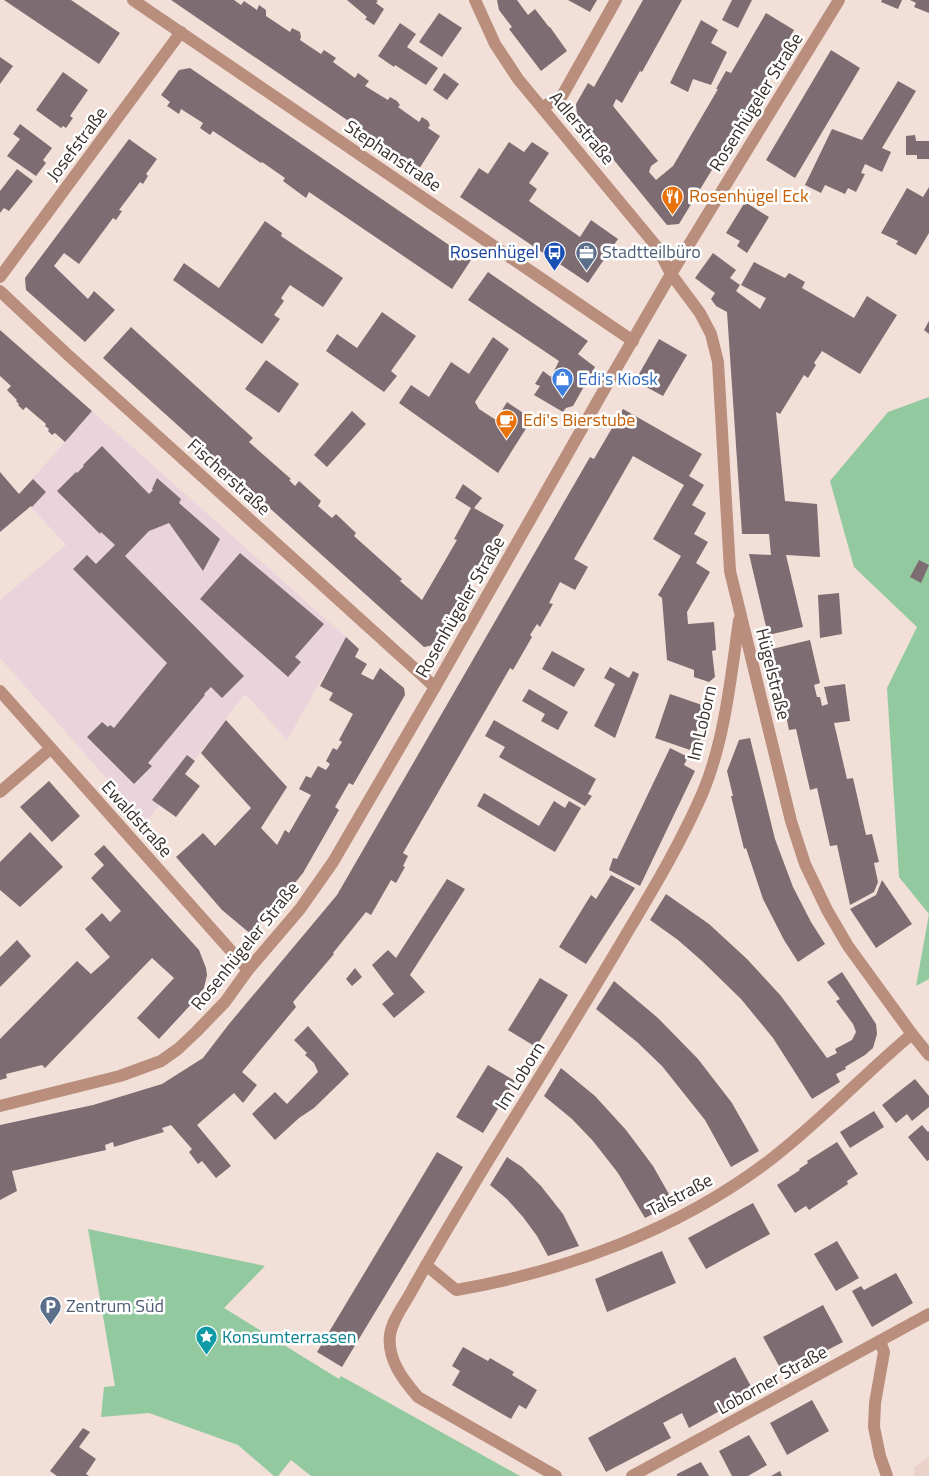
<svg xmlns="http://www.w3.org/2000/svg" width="929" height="1476" font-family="'Titillium Web',sans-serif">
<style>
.built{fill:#ebd2c8}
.education{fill:#ebd3dc}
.green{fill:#92c99f}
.building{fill:#7d6c71}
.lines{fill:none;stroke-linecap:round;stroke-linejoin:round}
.minor{stroke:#b98e7d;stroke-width:12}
.labels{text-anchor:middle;stroke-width:5;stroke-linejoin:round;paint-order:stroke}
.street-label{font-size:18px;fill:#37302d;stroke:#fff}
.food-label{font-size:18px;fill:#c56008;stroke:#fff;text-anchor:start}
.transit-label{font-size:18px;fill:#164399;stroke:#fff;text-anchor:end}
.service-label{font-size:18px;fill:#4e5e75;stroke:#fff;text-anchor:start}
.shop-label{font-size:18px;fill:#366cbe;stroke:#fff;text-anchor:start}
.culture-label{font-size:18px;fill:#0d838f;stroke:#fff;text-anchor:start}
</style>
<rect width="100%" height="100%" fill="#f2e0d8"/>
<polygon class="built" points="929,1457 929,1476 914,1476 914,1467"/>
<polygon class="education" points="92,411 346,637 287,740 245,694 146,823 0,658 0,600 66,545 19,494"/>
<g class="green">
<polygon points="929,397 929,979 916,986 929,914 899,877 887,688 917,627 854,567 830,481 888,412"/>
<polygon points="88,1229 265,1266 224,1308 339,1379 341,1376 520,1476 311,1476 291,1460 278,1476 274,1476 238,1445 149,1413 101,1417 104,1387 115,1386"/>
</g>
<g class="building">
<polygon points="4,0 71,0 120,33 99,64"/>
<polygon points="171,0 234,0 241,5 244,1 257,10 259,5 266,10 266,16 290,32 292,28 300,32 301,37 300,40 321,54 324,50 336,58 333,62 355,78 358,73 369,81 365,86 388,100 390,97 397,101 400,105 398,107 419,122 422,117 428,121 430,125 428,128 440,136 419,169"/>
<polygon points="347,0 376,0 378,1 376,3 384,9 374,25 365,19 367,17"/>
<polygon points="497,0 517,0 528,15 535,9 549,27 550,27 567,51 541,71 509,29 512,27 499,10"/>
<polygon points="568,0 597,0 590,12"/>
<polygon points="643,0 682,0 642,72 640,71 622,103 616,99 613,106 658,161 651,166 649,172 656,180 673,166 718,89 716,89 726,71 731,73 766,13 794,30 755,99 679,224 667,225 577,115 576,104 588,83 594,87"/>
<polygon points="732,0 752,0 738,28 722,20"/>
<polygon points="882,0 902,0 898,9 881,2"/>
<polygon points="910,0 929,0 929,13 914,7 916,3"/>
<polygon points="439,13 462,28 442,57 419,42"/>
<polygon points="701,20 718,30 711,43 727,52 711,85 693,79 688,92 670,83"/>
<polygon points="400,23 416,34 407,47 438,68 426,85 395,65 394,67 378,56"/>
<polygon points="831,50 860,68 795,178 766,160"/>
<polygon points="0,57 13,66 0,84"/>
<polygon points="190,68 471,260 452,289 309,192 306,198 283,181 285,178 262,162 261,163 213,131 210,135 200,128 203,123 181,109 179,114 167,106 170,102 161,95 179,70"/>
<polygon points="63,72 88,90 70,116 73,118 66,128 63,126 61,128 36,110"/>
<polygon points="444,73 459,84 447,100 433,90"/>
<polygon points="898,81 916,91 882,148 891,152 882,172 865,164 861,173 865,174 856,192 848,188 845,194 825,185 821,193 805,185 832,129 862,140"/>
<polygon points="20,124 52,148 43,160 46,163 36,176 7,156 20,139 13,134"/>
<polygon points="915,135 916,141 929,141 929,159 917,159 917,155 906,155 906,136"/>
<polygon points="129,139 157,159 146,174 148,176 143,184 140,182 119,210 122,211 116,220 113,218 79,264 64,253 54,266 88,299 94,291 115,310 85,342 26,290 25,278"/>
<polygon points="509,142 524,152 532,142 549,153 529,183 537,189 529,201 580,237 591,220 618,239 588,283 460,197 479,168 488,174"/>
<polygon points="17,169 33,181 9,211 4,208 0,213 0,191"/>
<polygon points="929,187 929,233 916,255 896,244 898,241 881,233 907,188 923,197"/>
<polygon points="745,202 769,217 747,253 737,246 740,241 726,233"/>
<polygon points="265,221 282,233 281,236 343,278 323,307 290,285 281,298 284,301 274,315 280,319 262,344 173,280 184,263 219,288"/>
<polygon points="713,253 736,270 730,278 740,285 736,291 760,309 766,298 741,285 754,262 785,278 789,273 805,282 802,288 854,318 867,296 897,315 860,374 822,351 814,363 816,365 808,378 804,375 780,414 776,412 785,501 817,504 820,557 786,555 803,627 768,635 749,554 771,555 769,534 742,534 727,312 716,306 711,299 715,293 695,278"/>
<polygon points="488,272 588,341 578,354 595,367 573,406 566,408 563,412 534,395 540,386 535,384 543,371 551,377 559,361 468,300"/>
<polygon points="382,312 416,336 391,371 397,376 384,392 326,351 337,334 357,348"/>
<polygon points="929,321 929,334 924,330"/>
<polygon points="131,327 253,438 249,442 291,479 289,480 295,486 299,481 321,501 318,506 332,518 336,514 356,533 354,536 402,579 400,581 422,600 457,540 454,539 471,508 455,498 463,484 482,498 474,508 504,525 434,645 424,647 103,358"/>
<polygon points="0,330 92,411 65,442 55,433 52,435 48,431 49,429 45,426 46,424 26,407 23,410 18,405 19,404 16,401 17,400 7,390 11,386 0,376"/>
<polygon points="493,337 509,349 475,402 479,409 496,420 507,402 532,419 498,473 399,403 411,385 429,397 451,362 469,374"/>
<polygon points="659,339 687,355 663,396 635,381"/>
<polygon points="266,360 299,384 279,413 245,389"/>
<polygon points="623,409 702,454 689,476 704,485 692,505 706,513 694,534 708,542 696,563 710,572 687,612 688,624 714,622 716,650 712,651 715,677 709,682 694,677 694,670 667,660 662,598 658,595 681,556 653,539 684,485 633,456 574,559 588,567 575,590 560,582 549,603 553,604 540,627 537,624 530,635 532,637 513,670 510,668 403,853 408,856 403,866 405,867 396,883 391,880 371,915 366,912 333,953 334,954 293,1002 296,1007 242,1072 257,1085 243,1103 234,1093 197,1125 231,1166 216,1178 202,1161 198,1164 189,1152 192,1149 171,1125 162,1128 164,1132 140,1139 114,1147 113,1142 105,1145 106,1150 12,1171 17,1191 0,1200 0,1125 93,1105 162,1084 203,1058 229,1024 337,895 590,457 594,459"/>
<polygon points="352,411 366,424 327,467 314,455"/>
<polygon points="102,446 149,494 153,490 152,489 157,478 181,499 179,503 220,539 203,571 169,523 149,531 125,556 244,676 222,698 211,687 204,694 205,695 148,763 152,766 134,784 87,737 102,722 108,727 110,725 114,728 167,663 73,569 87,555 96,564 115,545 101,532 100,534 57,491 76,472 77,473 84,466 83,465"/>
<polygon points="0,472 19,494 33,479 46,492 32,507 31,506 0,532"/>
<polygon points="240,553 324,624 295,657 301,662 288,677 200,599"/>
<polygon points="919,560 929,565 921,583 910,577"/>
<polygon points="839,593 842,634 820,638 818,595"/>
<polygon points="346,637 359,649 355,657 367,664 361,674 373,680 380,668 404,688 405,695 353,785 349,783 335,807 339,810 303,873 252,935 222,910 176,857 203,833 215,846 251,808 201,753 226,720 287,787 261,828 277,845 285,830 289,833 311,795 299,789 306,776 311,778 318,766 326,770 330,764 326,761 333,748 337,750 342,742 339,740 353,714 329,700 333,693 320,686"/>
<polygon points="810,640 820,683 814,685 817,697 820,697 822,706 828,704 824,687 845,684 850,721 834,723 847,779 853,778 866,835 872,834 879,862 874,863 878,882 874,892 850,905 837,845 830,846 817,788 810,790 796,729 789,730 772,649"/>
<polygon points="552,651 585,669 574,687 542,669"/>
<polygon points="610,667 629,678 633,671 639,674 615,738 594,726 615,684 604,678"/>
<polygon points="529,689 568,712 558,730 541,721 545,714 522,701"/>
<polygon points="670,694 705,706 695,736 701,738 696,752 655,738"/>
<polygon points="494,720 596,779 588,794 592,796 585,806 499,757 505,747 485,736"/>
<polygon points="750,738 775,839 793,887 811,922 825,944 798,962 784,940 763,899 746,848 744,849 731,796 733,796 727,771 739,740"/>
<polygon points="670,748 688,757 684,765 695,771 640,886 609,870 613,858 617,859"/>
<polygon points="187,755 195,761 185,774 200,786 176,817 152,800"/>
<polygon points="49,781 80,816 52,842 20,807"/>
<polygon points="484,793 539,826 554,801 565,808 569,801 581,808 555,852 477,806"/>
<polygon points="30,832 63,867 20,907 0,890 0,862"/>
<polygon points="104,845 199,950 206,968 207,975 204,988 196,999 159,1039 137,1018 174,978 152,958 45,1068 42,1065 6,1074 7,1078 0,1080 0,1039 77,961 91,974 110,957 85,929 102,913 110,922 121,911 91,878 104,865 94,854"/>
<polygon points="611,875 635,888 586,964 559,947 591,895 596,899"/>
<polygon points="447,879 465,889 410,975 425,992 394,1018 382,1004 394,994 372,965 388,950 396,958"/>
<polygon points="882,880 912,924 876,948 850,909 876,895"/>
<polygon points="666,894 709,924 747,959 781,996 827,1058 837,1053 835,1049 852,1040 856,1032 853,1024 836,1001 840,999 827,982 842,972 876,1024 877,1034 873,1048 865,1055 845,1067 846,1069 836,1074 840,1082 812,1099 773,1038 741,999 702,961 678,940 650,920"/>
<polygon points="17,940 31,956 0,987 0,957"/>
<polygon points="355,968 362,977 352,986 346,979"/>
<polygon points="540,978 568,995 536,1047 508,1030"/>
<polygon points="614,981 658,1018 698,1059 732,1103 759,1151 731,1167 705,1120 662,1066 637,1042 596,1009"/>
<polygon points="308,1026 349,1074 314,1108 299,1118 275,1140 252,1114 275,1092 287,1104 318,1072 314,1063 305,1055 307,1053 294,1040"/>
<polygon points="488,1065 515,1081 483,1133 456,1117"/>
<polygon points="561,1068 595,1096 626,1130 653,1166 674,1203 645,1218 618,1173 593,1141 572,1119 544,1096"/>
<polygon points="915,1079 929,1096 929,1107 912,1121 907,1114 896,1123 882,1105"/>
<polygon points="874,1111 884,1127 850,1148 840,1132"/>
<polygon points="922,1125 928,1132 929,1131 929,1160 927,1161 908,1137"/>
<polygon points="837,1142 858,1174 847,1181 848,1184 809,1210 806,1206 795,1213 777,1185 800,1170 799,1169 808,1163 807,1161"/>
<polygon points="437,1152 463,1167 342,1367 317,1352"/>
<polygon points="507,1157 522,1167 541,1186 563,1214 579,1246 548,1256 537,1236 523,1217 507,1199 490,1185"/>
<polygon points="753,1203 770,1234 706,1269 688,1238"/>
<polygon points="837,1241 859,1278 836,1291 814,1254"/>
<polygon points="662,1251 676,1283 607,1312 595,1279"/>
<polygon points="896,1273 913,1303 872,1327 852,1291 861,1286 864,1290"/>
<polygon points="823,1305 843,1342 783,1373 763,1337"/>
<polygon points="463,1347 488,1361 490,1358 514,1372 512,1375 537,1390 526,1409 519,1405 511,1419 452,1385 460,1371 452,1366"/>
<polygon points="735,1357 754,1392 689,1428 682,1413 663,1423 671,1438 606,1472 588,1438"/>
<polygon points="812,1400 829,1431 787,1455 770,1423"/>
<polygon points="83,1428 90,1432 79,1447 96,1459 86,1474 89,1476 57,1476 50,1471"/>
<polygon points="749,1435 767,1465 748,1476 732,1476 719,1451"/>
<polygon points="701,1462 709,1476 677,1476 677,1474"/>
<polygon points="780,1471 782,1476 771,1476"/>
</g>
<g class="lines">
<g class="minor">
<polyline points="133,0 633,341"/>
<polyline points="475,0 495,44 518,79 657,247 671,274 700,313 711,334 718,362 730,571 791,821 805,864 827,910 848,946 912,1034 929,1055"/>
<polyline points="543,107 562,96 616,0"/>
<polyline points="0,277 181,32"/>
<polyline points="0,291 68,355 435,687"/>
<polyline points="0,691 248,970"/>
<polyline points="0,792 50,749"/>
<polyline points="0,1106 120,1076 161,1061 178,1049 196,1032 225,1002 248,970 300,909 333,862 435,687 613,374 671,274 839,0"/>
<path d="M426,1265l30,25c111,-19 224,-61 314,-130 50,-38 93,-85 142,-126"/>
<polyline points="880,1341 884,1352 875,1403 874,1427 880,1456 887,1476"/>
<path d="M556,1476l-138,-79c-15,-17 -31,-38 -28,-62 2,-15 14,-30 21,-43 22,-40 46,-79 69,-118 48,-79 97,-156 144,-236 28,-47 57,-95 79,-146 22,-53 28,-116 36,-172"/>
<polyline points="632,1476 929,1314"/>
</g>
</g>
<defs>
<symbol id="restaurant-pin" viewBox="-11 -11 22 30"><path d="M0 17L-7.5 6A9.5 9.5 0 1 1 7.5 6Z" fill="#e8710a" stroke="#fff"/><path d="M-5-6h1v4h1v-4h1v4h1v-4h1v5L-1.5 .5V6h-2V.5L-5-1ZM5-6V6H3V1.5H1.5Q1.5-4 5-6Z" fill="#fff"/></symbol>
<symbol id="bus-pin" viewBox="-11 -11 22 30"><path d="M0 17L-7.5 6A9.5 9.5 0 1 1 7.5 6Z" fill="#1a4fb4" stroke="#fff"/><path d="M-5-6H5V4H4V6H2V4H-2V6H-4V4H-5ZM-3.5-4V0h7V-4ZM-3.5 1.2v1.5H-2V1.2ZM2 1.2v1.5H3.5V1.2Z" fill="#fff"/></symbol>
<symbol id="office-pin" viewBox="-11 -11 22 30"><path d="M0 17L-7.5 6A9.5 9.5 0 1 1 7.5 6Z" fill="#5c6f8a" stroke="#fff"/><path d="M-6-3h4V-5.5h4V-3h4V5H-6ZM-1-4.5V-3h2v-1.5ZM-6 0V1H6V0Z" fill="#fff"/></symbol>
<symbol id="shop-pin" viewBox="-11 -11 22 30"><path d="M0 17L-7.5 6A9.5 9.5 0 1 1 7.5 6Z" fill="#3f7fe0" stroke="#fff"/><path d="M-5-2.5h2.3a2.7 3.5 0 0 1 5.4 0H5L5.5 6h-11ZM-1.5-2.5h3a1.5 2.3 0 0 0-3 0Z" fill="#fff"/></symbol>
<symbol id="cafe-pin" viewBox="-11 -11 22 30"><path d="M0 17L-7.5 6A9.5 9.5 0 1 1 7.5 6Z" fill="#e8710a" stroke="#fff"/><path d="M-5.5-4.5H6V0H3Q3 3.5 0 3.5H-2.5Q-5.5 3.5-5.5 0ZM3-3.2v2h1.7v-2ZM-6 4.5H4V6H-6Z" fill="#fff"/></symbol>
<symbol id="parking-pin" viewBox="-11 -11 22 30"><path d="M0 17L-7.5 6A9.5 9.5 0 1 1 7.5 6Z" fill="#5c6f8a" stroke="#fff"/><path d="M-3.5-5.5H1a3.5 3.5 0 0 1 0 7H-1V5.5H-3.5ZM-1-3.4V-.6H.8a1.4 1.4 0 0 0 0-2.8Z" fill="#fff"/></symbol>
<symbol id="sight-pin" viewBox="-11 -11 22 30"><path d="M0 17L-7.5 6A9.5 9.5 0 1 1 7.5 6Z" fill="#0f9aa8" stroke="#fff"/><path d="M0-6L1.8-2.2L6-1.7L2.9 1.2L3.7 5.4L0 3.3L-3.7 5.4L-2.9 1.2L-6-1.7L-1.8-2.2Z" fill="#fff"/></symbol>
</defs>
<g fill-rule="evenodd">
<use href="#restaurant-pin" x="660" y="184" width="25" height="34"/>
<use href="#bus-pin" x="542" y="240" width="25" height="34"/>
<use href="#office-pin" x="574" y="240" width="25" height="34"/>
<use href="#shop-pin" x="550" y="366" width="25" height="34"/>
<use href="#cafe-pin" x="494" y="408" width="25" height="34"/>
<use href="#parking-pin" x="38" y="1294" width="25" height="34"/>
<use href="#sight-pin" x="194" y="1324" width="25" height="34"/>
</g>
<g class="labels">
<g class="street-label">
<text transform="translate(756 102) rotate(-58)" y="6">Rosenhügeler Straße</text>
<text transform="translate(582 128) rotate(50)" y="6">Adlerstraße</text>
<text transform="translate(77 144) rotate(-53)" y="6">Josefstraße</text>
<text transform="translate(393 156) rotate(34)" y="6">Stephanstraße</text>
<text transform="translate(229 477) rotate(42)" y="6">Fischerstraße</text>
<text transform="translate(460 607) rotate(-60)" y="6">Rosenhügeler Straße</text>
<text transform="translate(773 674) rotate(76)" y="6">Hügelstraße</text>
<text transform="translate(702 723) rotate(-77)" y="6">Im Loborn</text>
<text transform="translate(137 819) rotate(48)" y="6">Ewaldstraße</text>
<text transform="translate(245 946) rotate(-51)" y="6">Rosenhügeler Straße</text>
<text transform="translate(520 1076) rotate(-58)" y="6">Im Loborn</text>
<text transform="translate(680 1195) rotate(-28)" y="6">Talstraße</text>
<text transform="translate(772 1380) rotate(-29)" y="6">Loborner Straße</text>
</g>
<g class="food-label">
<text x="689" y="202">Rosenhügel Eck</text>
<text x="523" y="426">Edi's Bierstube</text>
</g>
<g class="transit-label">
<text x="539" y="258">Rosenhügel</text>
</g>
<g class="service-label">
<text x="602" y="258">Stadtteilbüro</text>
<text x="66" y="1312">Zentrum Süd</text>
</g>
<g class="shop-label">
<text x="578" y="385">Edi's Kiosk</text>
</g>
<g class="culture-label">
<text x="222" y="1343">Konsumterrassen</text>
</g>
</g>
</svg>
